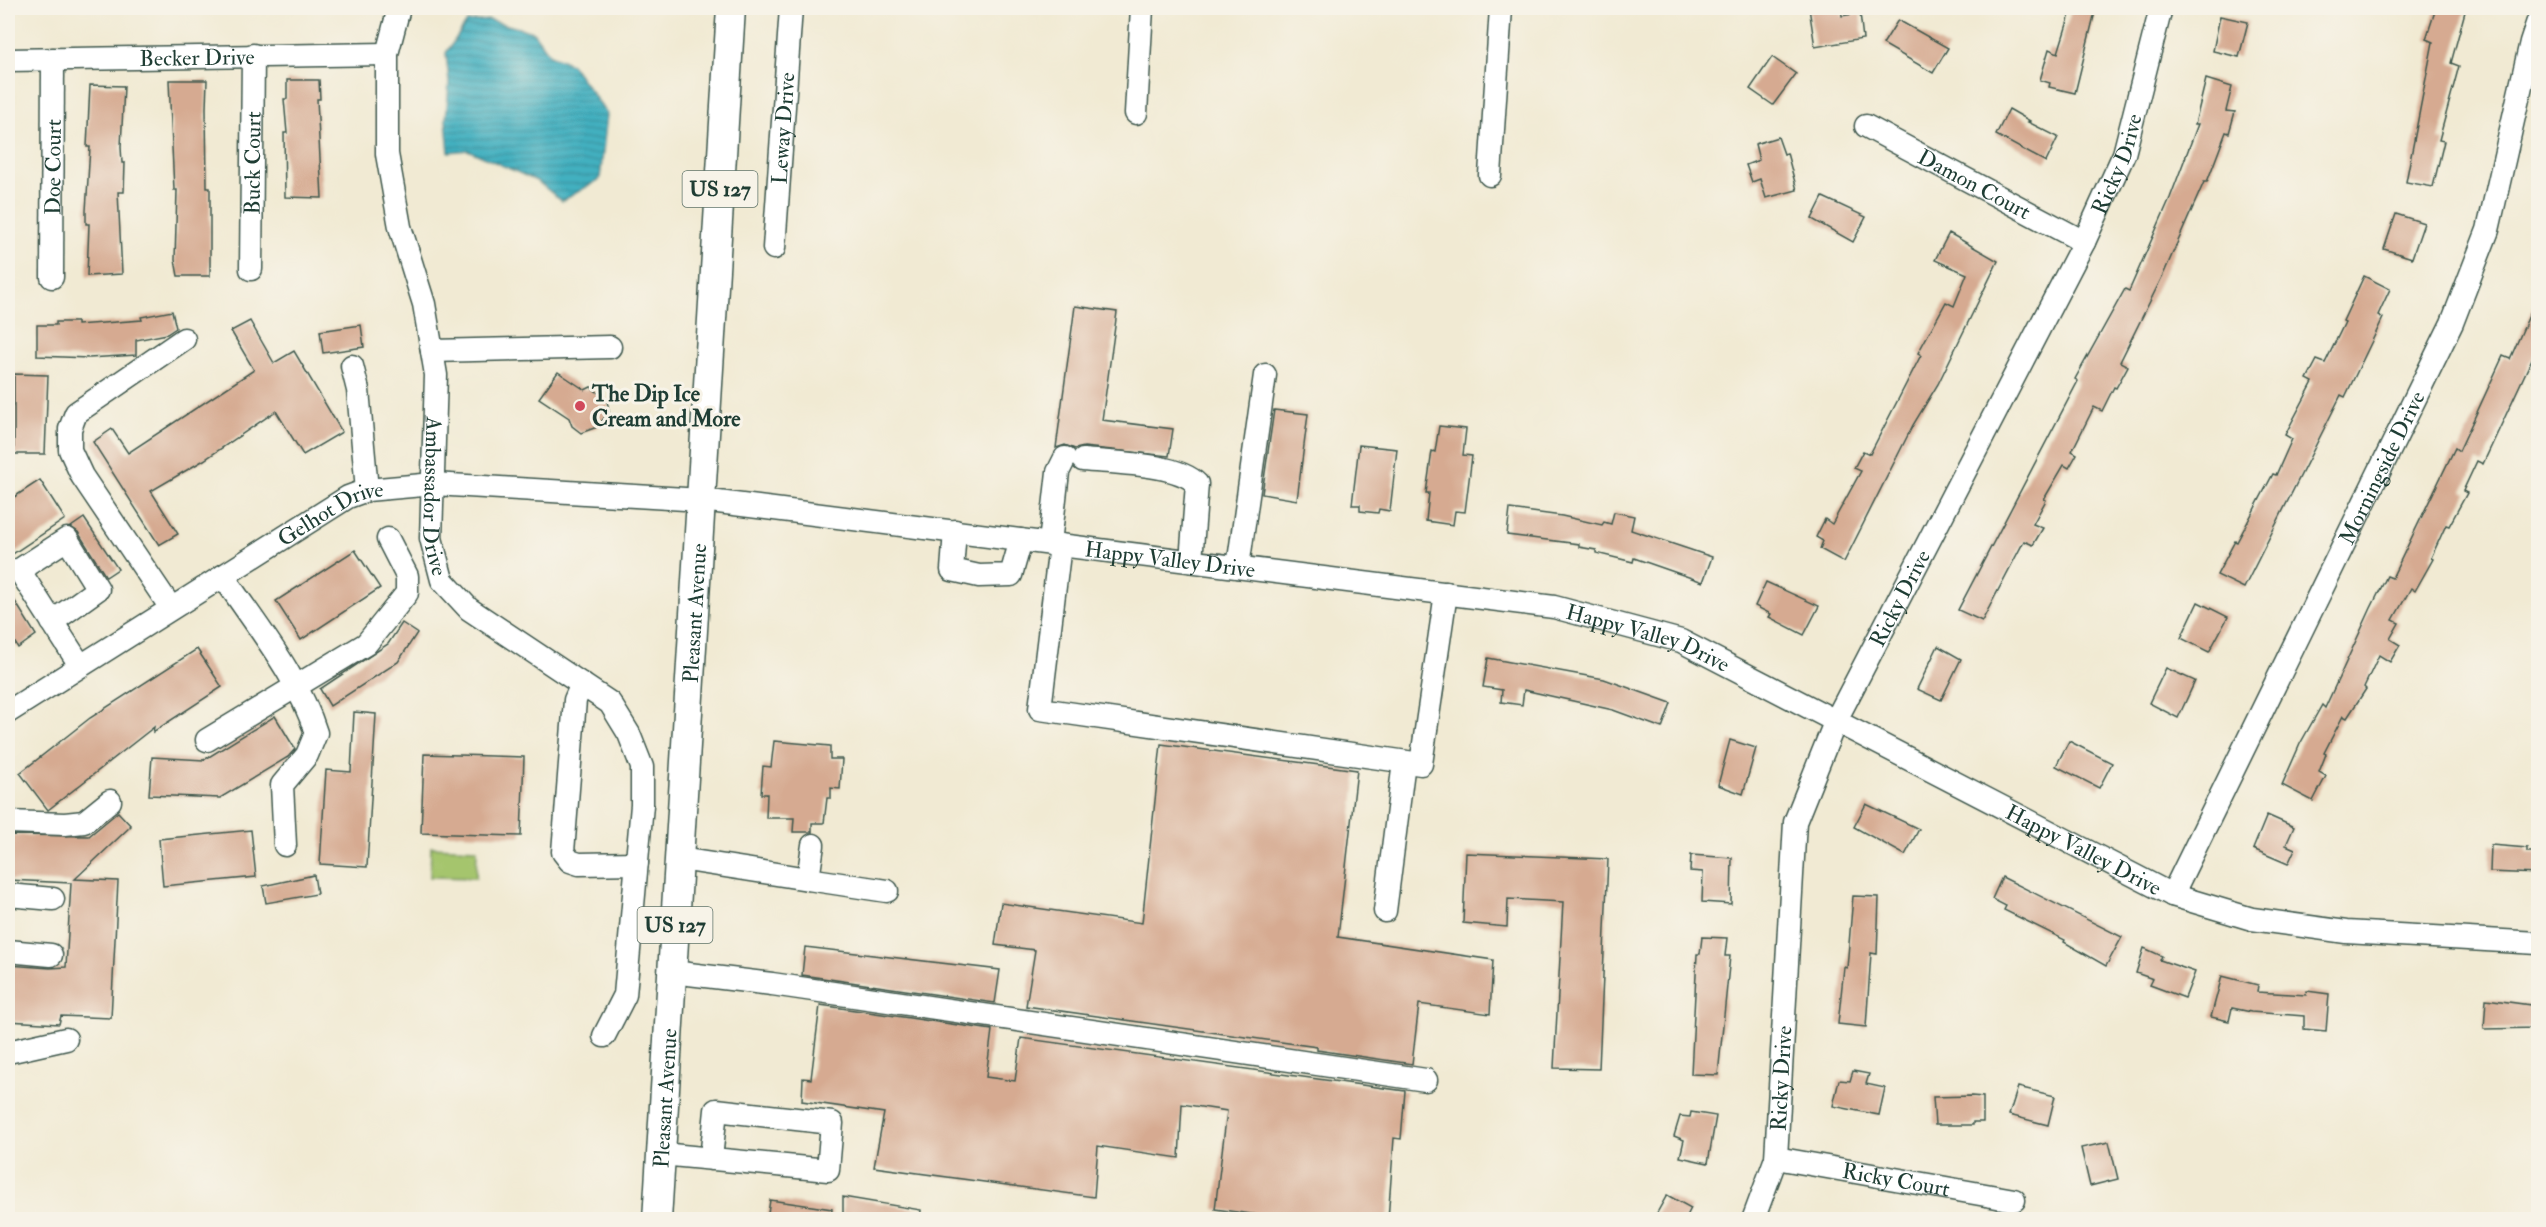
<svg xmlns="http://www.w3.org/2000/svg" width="2546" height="1227" font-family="'IM FELL Double Pica',serif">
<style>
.park{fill:#a5c56d;stroke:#628150;stroke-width:1.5}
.water{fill:url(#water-rules);stroke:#31767a;stroke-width:1.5}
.building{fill:#d6aa91}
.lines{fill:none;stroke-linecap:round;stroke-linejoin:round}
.minor-casing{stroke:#3e574c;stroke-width:25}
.major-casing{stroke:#3e574c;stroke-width:31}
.minor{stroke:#fff;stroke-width:22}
.major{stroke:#fff;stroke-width:28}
.poi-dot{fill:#d1495b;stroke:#f7f3e8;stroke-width:2}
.labels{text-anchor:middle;stroke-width:6;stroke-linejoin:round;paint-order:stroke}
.shield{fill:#f7f3e8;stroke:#60746a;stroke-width:1.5}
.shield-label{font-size:21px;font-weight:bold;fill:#1f3d34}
.street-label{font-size:22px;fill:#1f3d34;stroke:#f7f3e8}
.poi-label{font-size:22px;font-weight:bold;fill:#1f3d34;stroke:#f7f3e8;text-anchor:start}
</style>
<defs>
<pattern id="water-rules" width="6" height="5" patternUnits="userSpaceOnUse" patternTransform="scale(1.5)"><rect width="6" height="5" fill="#43b0c0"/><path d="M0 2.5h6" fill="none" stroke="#37909d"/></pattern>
</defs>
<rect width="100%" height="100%" fill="#f7f3e8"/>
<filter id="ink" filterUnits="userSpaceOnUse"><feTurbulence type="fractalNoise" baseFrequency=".0167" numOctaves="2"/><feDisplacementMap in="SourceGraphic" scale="12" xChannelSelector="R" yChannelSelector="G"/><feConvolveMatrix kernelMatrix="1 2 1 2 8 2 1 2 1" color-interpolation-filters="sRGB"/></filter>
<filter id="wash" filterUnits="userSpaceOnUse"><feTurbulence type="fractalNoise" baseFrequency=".008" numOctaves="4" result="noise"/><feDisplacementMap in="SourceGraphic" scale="24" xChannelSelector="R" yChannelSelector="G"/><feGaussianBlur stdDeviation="1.35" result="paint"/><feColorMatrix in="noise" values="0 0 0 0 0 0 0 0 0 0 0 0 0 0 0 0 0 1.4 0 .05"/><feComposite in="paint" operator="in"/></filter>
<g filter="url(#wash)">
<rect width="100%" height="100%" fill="#f1ead3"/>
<polygon class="park" points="431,847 477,849 476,878 430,877"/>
<polygon class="water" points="489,20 533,32 550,55 571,64 607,114 600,179 562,201 537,181 468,150 449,152 446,120 449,82 446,53 467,22"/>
<g id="blocks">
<g class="building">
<polygon points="1809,8 1841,8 1842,16 1860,13 1863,39 1815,47"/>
<polygon points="2072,8 2096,8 2075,93 2049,87 2050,83 2040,80 2049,49 2058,53"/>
<polygon points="2436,8 2466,8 2451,63 2459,66 2439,140 2444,141 2433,187 2406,182 2433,42 2426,39"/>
<polygon points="2220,16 2248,22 2239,57 2213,51"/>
<polygon points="1898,20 1948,48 1933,73 1883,44"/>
<polygon points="1772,57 1796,74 1773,105 1750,89"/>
<polygon points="2206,79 2232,87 2226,111 2235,112 2229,133 2226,132 2207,182 2204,182 2164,273 2120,362 2128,366 2116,388 2114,387 2102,411 2094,407 2072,451 2077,454 2069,468 2064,465 2044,499 2046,500 2033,524 2043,528 2033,545 2024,541 1982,621 1958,610 2078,381 2075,379 2125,289 2129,291 2170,198 2198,124 2195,124"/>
<polygon points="169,80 207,80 206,108 207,188 210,188 210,276 178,276 175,260 177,190 174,190"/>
<polygon points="287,80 319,80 320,99 317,99 322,198 285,197 284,133 287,133 284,99 287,99"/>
<polygon points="90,85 124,86 121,147 122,163 125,163 124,192 118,192 122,274 87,276 89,224 86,224 86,211 90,147 87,147"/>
<polygon points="2009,109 2030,121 2028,122 2058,137 2046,162 1996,135"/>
<polygon points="1778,137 1784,154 1787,153 1797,190 1766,198 1760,179 1752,182 1746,165 1759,160 1755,144"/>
<polygon points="1823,197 1866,217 1853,242 1812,219"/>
<polygon points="2396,214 2424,223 2412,258 2384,249"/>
<polygon points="1949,233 1998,261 1938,384 1913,425 1844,562 1820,549 1823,541 1816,537 1825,519 1832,524 1861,471 1854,468 1863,451 1870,454 1921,355 1918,353 1946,302 1954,306 1967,274 1935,260"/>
<polygon points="2364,276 2390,289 2378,315 2383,318 2345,397 2341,395 2244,588 2217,575 2235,541 2237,542 2273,474 2276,475 2292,439 2285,435 2313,382 2307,379 2317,360 2325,363 2345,322 2343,321"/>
<polygon points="2538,295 2538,346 2483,464 2477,461 2463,491 2467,493 2449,526 2446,525 2431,558 2433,559 2415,591 2411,588 2393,620 2399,623 2390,639 2400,645 2390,662 2379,655 2364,687 2366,689 2347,718 2343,716 2324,753 2326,754 2319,772 2326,776 2313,801 2282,785 2300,744 2322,705 2325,708 2371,608 2387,576 2392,578 2455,448 2459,451 2503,356 2510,359"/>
<polygon points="1075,306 1117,312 1102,420 1173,429 1169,456 1084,447 1075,449 1065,445 1056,448"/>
<polygon points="172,311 176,328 167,334 136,340 136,355 89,358 37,356 37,325 56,325 56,322 77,322 77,325 142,320 141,317"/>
<polygon points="250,321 274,363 294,351 342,432 303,455 276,411 204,460 151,491 178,534 159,545 93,442 112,429 128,453 254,370 231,331"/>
<polygon points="361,325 364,347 323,353 320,331"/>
<polygon points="558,372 585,390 591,387 607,400 609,412 597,427 581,433 572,426 569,418 539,398"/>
<polygon points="14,374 48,375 45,454 14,454"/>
<polygon points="1274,410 1308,414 1297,500 1262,494"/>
<polygon points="1439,426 1466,429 1463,455 1472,456 1465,512 1455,511 1453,525 1426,521 1429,493 1426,493 1432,451 1435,452"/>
<polygon points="1359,445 1397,449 1390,511 1379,509 1378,513 1360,511 1360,505 1352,505"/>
<polygon points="40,480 65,519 8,557 8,501"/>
<polygon points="1510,509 1562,516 1602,525 1604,522 1611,524 1614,512 1634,516 1631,530 1712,557 1703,582 1634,558 1633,562 1596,553 1596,550 1579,547 1579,544 1507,535"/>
<polygon points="84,518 118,569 106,577 78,532 71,527"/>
<polygon points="355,550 380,588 301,640 276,601"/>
<polygon points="1766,582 1819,606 1804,635 1769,617 1771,614 1755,606"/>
<polygon points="8,590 36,635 18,648 8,631"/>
<polygon points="2198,602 2228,617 2209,652 2181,638"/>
<polygon points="402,623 417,633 398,662 330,706 320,689 388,644"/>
<polygon points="1938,646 1961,659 1941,700 1917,689"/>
<polygon points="197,649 222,687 153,732 154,727 48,810 20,773 90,718"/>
<polygon points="1488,658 1604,679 1671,703 1662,728 1613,710 1524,690 1522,705 1501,702 1502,690 1483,687"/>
<polygon points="2166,668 2195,681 2178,718 2149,703"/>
<polygon points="354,712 376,714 367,867 320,864 326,770 351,772"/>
<polygon points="275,716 295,749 288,757 220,798 149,795 152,757 204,760"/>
<polygon points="1730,740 1756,748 1743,794 1718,785"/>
<polygon points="774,741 830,746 830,759 842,759 840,789 831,788 831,798 827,798 824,823 812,823 812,832 793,832 794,818 766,818 767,794 761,794 763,766 771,767"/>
<polygon points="2069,741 2112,763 2099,788 2056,766"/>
<polygon points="1161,744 1357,770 1338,937 1493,960 1490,1014 1419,1004 1412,1064 1317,1050 1317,1047 1026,1006 1035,950 995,945 1001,903 1142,923"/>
<polygon points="424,754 524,757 521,836 421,833"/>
<polygon points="1866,804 1919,829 1905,855 1854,827"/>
<polygon points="118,812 131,826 75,879 118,881 111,1018 61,1016 59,1024 8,1021 8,965 50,968 66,967 71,883 8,880 8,835 89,836"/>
<polygon points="2267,815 2294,827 2286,845 2295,849 2288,864 2253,849"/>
<polygon points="251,830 256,877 163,886 159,839"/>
<polygon points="2491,845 2527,848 2527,852 2538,852 2538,874 2490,872"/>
<polygon points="1466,853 1608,859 1599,1069 1554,1068 1563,902 1508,899 1507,927 1463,923"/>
<polygon points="1691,855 1732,858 1731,904 1702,902 1703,872 1690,871"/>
<polygon points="314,875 317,894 266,903 263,886"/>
<polygon points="2002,877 2122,937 2106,966 2064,942 2065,940 2004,910 2006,906 1992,899"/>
<polygon points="1853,896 1879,897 1877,954 1871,953 1866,1027 1838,1024 1844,967 1847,968"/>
<polygon points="1702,937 1727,938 1725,956 1730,956 1718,1075 1691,1074 1697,954 1700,954"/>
<polygon points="805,947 1000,970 995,1003 802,975"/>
<polygon points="2144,948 2162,956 2160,960 2195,972 2185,998 2150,985 2153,979 2136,973"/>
<polygon points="2222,976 2258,985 2257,992 2306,995 2307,991 2329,994 2326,1031 2304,1029 2304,1016 2251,1012 2232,1008 2229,1021 2211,1017"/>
<polygon points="2486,999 2538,1006 2538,1028 2484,1029"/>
<polygon points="820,1005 992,1030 986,1077 1015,1081 1021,1038 1405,1091 1401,1139 1394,1138 1388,1220 1296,1220 1215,1209 1227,1111 1182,1104 1179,1158 1098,1146 1094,1197 874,1167 884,1113 802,1101 803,1078 811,1079"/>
<polygon points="1853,1071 1869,1074 1866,1084 1885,1088 1879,1115 1833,1106 1839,1080 1850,1081"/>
<polygon points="2018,1087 2055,1096 2048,1125 2009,1115"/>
<polygon points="1971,1096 1983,1097 1983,1122 1973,1122 1973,1125 1935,1125 1933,1097"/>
<polygon points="1691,1112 1716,1116 1708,1163 1680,1157 1684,1140 1674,1136 1680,1116 1690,1117"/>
<polygon points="2109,1142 2118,1179 2090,1186 2081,1148"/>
<polygon points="1667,1195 1691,1208 1685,1220 1653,1220"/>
<polygon points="843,1197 921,1210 920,1220 843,1220"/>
<polygon points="770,1200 832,1209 831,1220 767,1220"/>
</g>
</g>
</g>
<g filter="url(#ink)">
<use href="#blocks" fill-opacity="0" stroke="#3e574c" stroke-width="1.5"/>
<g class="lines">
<defs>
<g id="minor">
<path id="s1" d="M399,8l-12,46v100l13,73 24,77 12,71 -5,163 11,42 27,29 141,94 19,31 13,33v38l-17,190 -21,41"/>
<path id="s2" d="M8,60l379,-6"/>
<polyline points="1136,113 1142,8"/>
<path id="s3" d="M1866,126l218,116"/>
<polyline points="1490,175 1501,8"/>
<path id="s4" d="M774,248l17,-240"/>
<path id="s5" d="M251,269l2,-214"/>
<path id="s6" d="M52,277l1,-218"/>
<polyline points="432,351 610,347"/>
<polyline points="352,366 358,390 367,490"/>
<path d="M1083,460c29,3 95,3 114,24l-6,77"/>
<polyline points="955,531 952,570 979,576 1011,575 1021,540"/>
<polyline points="1050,543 1058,472 1065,458"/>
<polyline points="1060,545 1040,709 1421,764 1446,593"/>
<polyline points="1238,567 1265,375"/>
<path d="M223,576c32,48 76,101 93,157l-9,22 -25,30 3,60"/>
<polyline points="171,608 82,476 70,450 70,429 76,413 184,339"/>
<polyline points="52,622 98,589 67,539 19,570 80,665"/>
<polyline points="582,684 575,700 563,852 570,861 579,864 637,863"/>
<path id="s7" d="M8,712l340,-215 19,-7 67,-6 268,16 852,107 127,34 491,254 80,24 94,13 192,11"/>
<polyline points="207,740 366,644 407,593 407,576 388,539"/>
<polyline points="8,822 65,824 84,822 110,801"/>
<polyline points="813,845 808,879 887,891"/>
<polyline points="680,859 808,879"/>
<polyline points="8,895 53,899"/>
<path id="s8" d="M2172,895l280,-572 36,-93 43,-188 7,-21"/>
<polyline points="1385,911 1404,762"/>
<polyline points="8,951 51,955"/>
<polyline points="672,972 772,984 1426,1080"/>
<polyline points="8,1052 66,1039"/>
<polyline points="661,1154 828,1170 832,1123 716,1110 711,1159"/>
<path id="s9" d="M1776,1158l238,42"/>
<path id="s10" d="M1753,1220l23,-62 19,-336 41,-102 248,-478 40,-88 37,-146"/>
</g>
<g id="major">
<path id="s11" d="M657,1220l74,-1212"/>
</g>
</defs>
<use href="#minor" class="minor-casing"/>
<use href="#major" class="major-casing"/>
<use href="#minor" class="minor"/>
<use href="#major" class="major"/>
</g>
</g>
<circle class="poi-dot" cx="580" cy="406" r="6"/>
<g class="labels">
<g class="shield">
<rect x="682.5" y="171" width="75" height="36" rx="4.5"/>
<rect x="637.5" y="907" width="75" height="36" rx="4.5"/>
</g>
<g class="shield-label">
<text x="720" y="196">US 127</text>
<text x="675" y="932">US 127</text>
</g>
<g class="street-label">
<text dy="8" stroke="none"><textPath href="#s2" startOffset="189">Becker Drive</textPath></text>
<text dy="8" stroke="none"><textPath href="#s4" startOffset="120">Leway Drive</textPath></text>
<text dy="8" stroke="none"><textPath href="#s5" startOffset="106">Buck Court</textPath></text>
<text dy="8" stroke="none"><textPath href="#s10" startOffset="1136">Ricky Drive</textPath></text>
<text dy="8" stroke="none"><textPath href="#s6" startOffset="110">Doe Court</textPath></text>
<text dy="8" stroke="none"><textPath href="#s3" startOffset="123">Damon Court</textPath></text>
<text dy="8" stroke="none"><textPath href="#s8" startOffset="476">Morningside Drive</textPath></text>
<text dy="8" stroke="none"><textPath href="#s1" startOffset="496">Ambassador Drive</textPath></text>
<text dy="8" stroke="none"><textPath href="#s7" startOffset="380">Gelhot Drive</textPath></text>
<text dy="8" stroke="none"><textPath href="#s7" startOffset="1230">Happy Valley Drive</textPath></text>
<text dy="8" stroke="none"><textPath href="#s10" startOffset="650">Ricky Drive</textPath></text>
<text dy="8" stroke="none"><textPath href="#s11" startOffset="608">Pleasant Avenue</textPath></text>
<text dy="8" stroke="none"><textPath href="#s7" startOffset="1716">Happy Valley Drive</textPath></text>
<text dy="8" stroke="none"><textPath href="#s7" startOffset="2202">Happy Valley Drive</textPath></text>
<text dy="8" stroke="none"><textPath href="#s10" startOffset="146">Ricky Drive</textPath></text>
<text dy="8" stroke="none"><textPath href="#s11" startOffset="122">Pleasant Avenue</textPath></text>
<text dy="8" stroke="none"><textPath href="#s9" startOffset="122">Ricky Court</textPath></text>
</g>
<g class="poi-label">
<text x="592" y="401">The Dip Ice<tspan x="592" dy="25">Cream and More</tspan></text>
</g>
</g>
<rect width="2546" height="1227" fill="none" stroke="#f7f3e8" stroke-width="30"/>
</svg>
